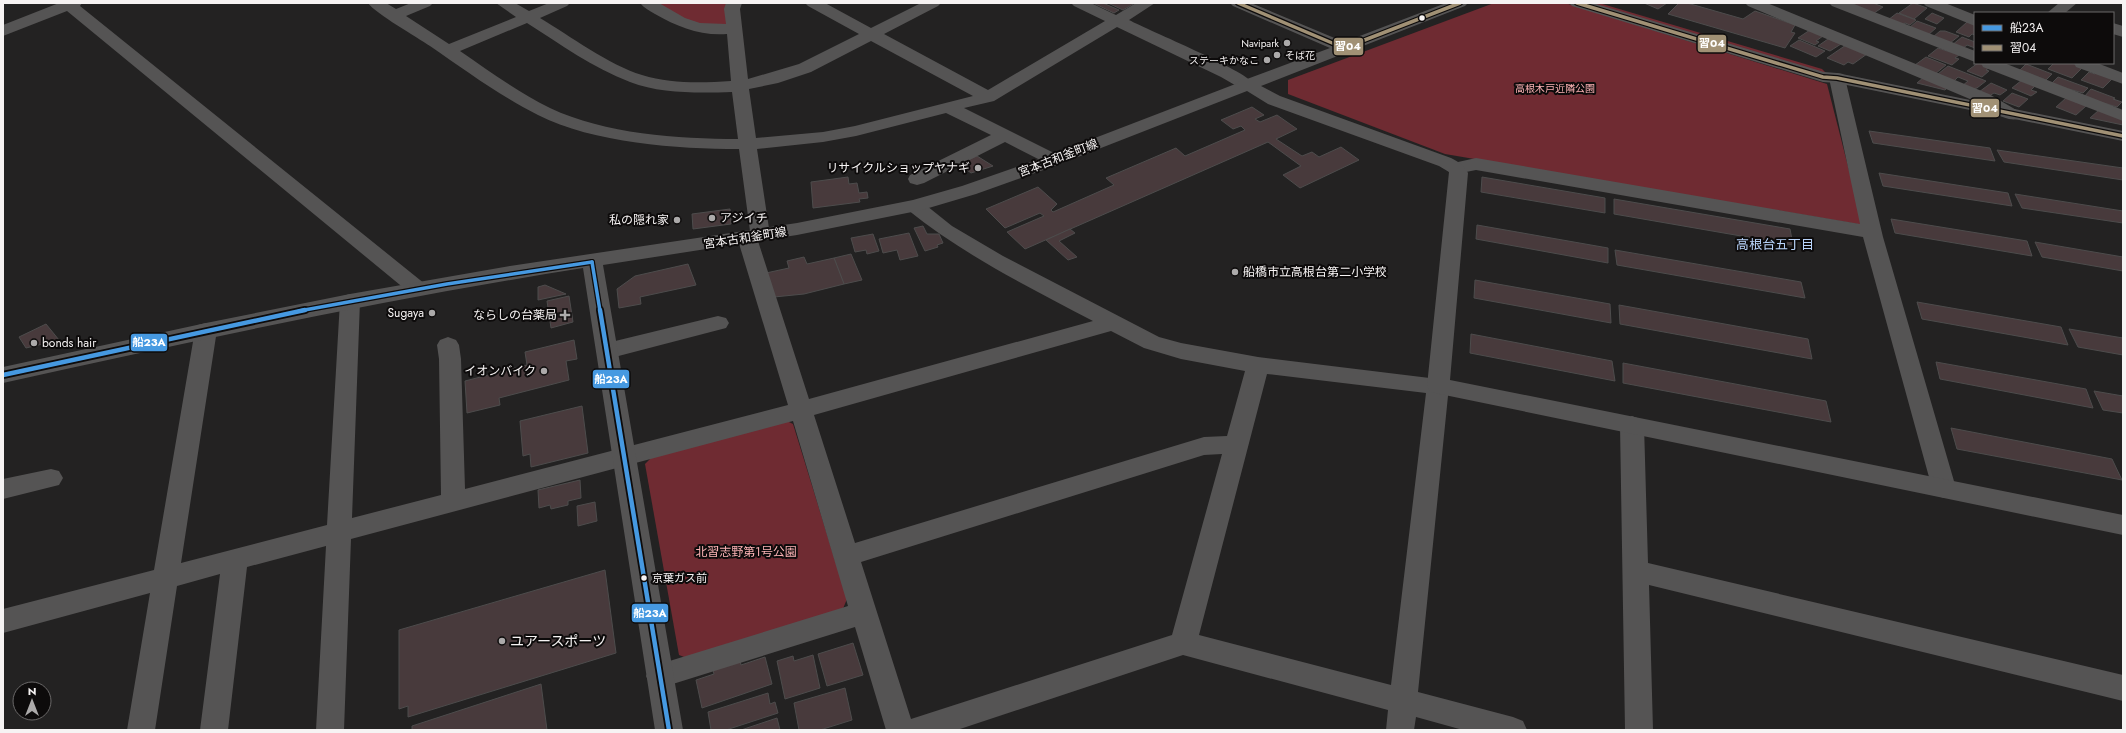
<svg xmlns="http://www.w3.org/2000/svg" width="2126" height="733" font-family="Jost,'Noto Sans JP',sans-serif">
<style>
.green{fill:#6f2b32}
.building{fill:#483a3c;stroke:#4d4c4c}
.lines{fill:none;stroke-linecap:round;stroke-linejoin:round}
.minor{fill:#555454;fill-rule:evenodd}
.tertiary{fill:#555454;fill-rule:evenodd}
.bus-1-far1-casing{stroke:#0d0b0b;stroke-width:6}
.bus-1-casing{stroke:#0d0b0b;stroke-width:8}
.bus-2-casing{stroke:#0d0b0b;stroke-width:6}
.bus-1-far1{stroke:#4699e1;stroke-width:3.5}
.bus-1{stroke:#4699e1;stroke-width:4.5}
.bus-2{stroke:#a19175;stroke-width:3.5}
.bus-dot{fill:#f6f3f3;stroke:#0d0b0b;stroke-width:1.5}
.poi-dot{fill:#acaaaa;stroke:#0d0b0b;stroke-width:1.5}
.labels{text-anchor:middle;stroke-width:4;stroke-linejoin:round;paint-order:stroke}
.far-poi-label{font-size:10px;fill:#f6f3f3;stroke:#0d0b0b;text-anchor:end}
.far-park-label{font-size:10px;fill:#fcb3b5;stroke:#0d0b0b}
.bus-label{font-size:11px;fill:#f6f3f3;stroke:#0d0b0b;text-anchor:start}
.street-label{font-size:12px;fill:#f6f3f3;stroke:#0d0b0b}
.poi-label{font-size:12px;fill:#f6f3f3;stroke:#0d0b0b;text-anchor:end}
.park-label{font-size:12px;fill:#fcb3b5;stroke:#0d0b0b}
.neighbourhood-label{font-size:13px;fill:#bad5fb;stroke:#0d0b0b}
.near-poi-label{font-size:14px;fill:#f6f3f3;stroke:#0d0b0b;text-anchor:start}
.line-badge{stroke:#0d0b0b;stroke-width:1.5}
.badge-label{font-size:11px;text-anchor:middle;font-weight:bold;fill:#fff}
</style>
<rect width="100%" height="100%" fill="#232222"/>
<g class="green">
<path d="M656,3h70v21c-19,13 -53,-12 -70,-21z"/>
<polygon points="1494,3 1565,3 1827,84 1863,225 1445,154 1288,94 1288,80"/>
<polygon points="1585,3 1599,3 1822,69 1827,74"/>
<polygon points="785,420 793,424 847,599 842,611 689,659 679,655 645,464 651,458"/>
</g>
<g class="building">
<polygon points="1093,3 1103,3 1119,10 1114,13"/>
<polygon points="1108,3 1135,3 1123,10"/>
<polygon points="1644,3 1667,3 1658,9"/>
<polygon points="1679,3 1687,3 1743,19 1755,11 1795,25 1791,32 1795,33 1785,48 1668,14"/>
<polygon points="1851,3 1873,3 1883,7 1874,13"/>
<polygon points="1913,3 1927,8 1914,19 1899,13"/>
<polygon points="1897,13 1916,20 1910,25 1905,23 1902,25 1888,20"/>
<polygon points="1932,13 1944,18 1937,24 1925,19"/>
<polygon points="1917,21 1936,28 1928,35 1909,28"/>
<polygon points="1967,22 1975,25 1975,35 1972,34 1969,37 1956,32"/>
<polygon points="1810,30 1823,36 1816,41 1819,42 1815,45 1798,38"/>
<polygon points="1940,31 1945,31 1959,36 1950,43 1933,37"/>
<polygon points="1962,37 1975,42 1975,48 1967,45 1962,49 1952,45"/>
<polygon points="1828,39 1841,44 1830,51 1818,46"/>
<polygon points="1799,40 1825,51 1816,57 1790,46"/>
<polygon points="1846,45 1867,54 1853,64 1848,62 1844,65 1827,58"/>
<polygon points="1938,48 1959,55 1955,58 1959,59 1952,65 1928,56"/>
<polygon points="1926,57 1946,65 1935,74 1915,65"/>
<polygon points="1978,63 1990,67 1986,70 1989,71 1982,77 1967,71"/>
<polygon points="2054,63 2072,63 2083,67 2072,78 2048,69"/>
<polygon points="2026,64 2052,74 2046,80 2020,70"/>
<polygon points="1948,66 1986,81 1977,88 1972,89 1962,86 1968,81 1958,77 1954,81 1938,74"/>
<polygon points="2089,72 2095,74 2097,72 2113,78 2103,88 2081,80"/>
<polygon points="1924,77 1948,87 1945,90 1917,83"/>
<polygon points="2058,77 2088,88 2083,93 2051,84"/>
<polygon points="2022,80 2036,85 2031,90 2037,92 2031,96 2012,88"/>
<polygon points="1991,83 2007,90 2000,95 1994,93 1989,96 1979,92"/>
<polygon points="2091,89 2115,98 2113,99 2122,102 2117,107 2084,97"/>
<polygon points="2012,93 2028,99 2019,107 2003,101"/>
<polygon points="2066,98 2086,106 2076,115 2056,107"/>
<polygon points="1252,107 1264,115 1255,119 1260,122 1277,115 1297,129 1276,139 1302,156 1312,152 1319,157 1341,147 1359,160 1300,188 1283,175 1301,166 1268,142 1025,249 1007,232 1044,216 1040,213 1005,228 986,209 1038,187 1057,204 1051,210 1053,212 1114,185 1106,178 1176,148 1185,156 1245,130 1241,126 1233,129 1221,120"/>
<polygon points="2099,110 2123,120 2123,125 2090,118"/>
<polygon points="1869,131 1990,148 1995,161 1873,143"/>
<polygon points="1997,150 2123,168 2123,180 2004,162"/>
<polygon points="977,156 993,166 971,173 959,164"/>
<polygon points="1879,173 2008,193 2012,206 1883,186"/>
<polygon points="848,177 849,184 857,183 859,193 867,192 868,198 859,199 860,202 813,208 811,182"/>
<polygon points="1482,177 1605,198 1605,213 1481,192"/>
<polygon points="2015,194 2123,211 2123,223 2022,208"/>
<polygon points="1614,199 1790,229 1793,245 1614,214"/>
<polygon points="730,209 731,224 693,229 692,214"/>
<polygon points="1891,219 2027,241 2032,256 1895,233"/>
<polygon points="1477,225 1608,248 1608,263 1476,239"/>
<polygon points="923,226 927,234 939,234 943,243 937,245 938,247 925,251 914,228"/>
<polygon points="1070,229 1075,233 1059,241 1077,257 1068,260 1046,240"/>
<polygon points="909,233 918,256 900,260 897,250 883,253 879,239"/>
<polygon points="873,234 879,251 867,254 866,250 855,252 851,238"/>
<polygon points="2035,242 2123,257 2123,271 2042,257"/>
<polygon points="1615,250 1801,282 1805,298 1617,265"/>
<polygon points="851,254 862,280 844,284 834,258"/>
<polygon points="804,257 807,264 834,258 844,284 804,294 774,297 766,273 789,268 787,261"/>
<polygon points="688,264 696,285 640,297 641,304 619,308 617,289 635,276"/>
<polygon points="1475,280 1610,304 1611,323 1474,298"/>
<polygon points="545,285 566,294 538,300 538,287"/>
<polygon points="569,296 573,322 551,328 547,301"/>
<polygon points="1917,302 2061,327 2068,345 1922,319"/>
<polygon points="1619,305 1808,339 1812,359 1620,324"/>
<polygon points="46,324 59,340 26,348 19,337"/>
<polygon points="2069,329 2123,338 2123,355 2078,347"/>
<polygon points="1471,334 1612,361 1615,381 1470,353"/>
<polygon points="574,340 577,359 566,361 569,380 499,398 500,405 467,413 465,381 527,365 525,352"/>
<polygon points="1936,362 2086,389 2093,408 1940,379"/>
<polygon points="1623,363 1826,401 1831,422 1623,383"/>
<polygon points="2094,391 2123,396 2123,413 2103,410"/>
<polygon points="582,406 588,453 531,467 530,454 523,456 520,421"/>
<polygon points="1951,428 2112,459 2122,480 1957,449"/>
<polygon points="580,480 581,498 568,501 568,505 551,509 550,505 539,508 538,490"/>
<polygon points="595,502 597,521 578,526 577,506"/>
<polygon points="605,570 616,653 408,717 408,706 399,709 399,630"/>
<polygon points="853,643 863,675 827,686 818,654"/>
<polygon points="813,655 820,688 785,699 777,661 793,656 794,661"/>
<polygon points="765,657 772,684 702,708 696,680 714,674 713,670 740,661 741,665"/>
<polygon points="541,684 547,730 412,730 412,726"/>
<polygon points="845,688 852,720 820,730 799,730 794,703"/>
<polygon points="768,693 770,704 775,702 778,713 726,730 711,730 708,712"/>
<polygon points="777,718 780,730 741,730"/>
</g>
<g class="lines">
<g class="minor">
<polygon points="59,3 82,3 80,6 425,284 428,289 425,294 418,296 411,294 67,11 3,36 3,25"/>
<path d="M368,3h18l10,6 15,-6h22l-3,3 -24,10 43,28 67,-27 -20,-14h19l14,8 20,-8h21l-3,3 -27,12c30,18 69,47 102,57 29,9 60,8 89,6l-4,-47c-27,2 -49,-7 -72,-20 -5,-3 -11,-6 -15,-11h19l26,15 15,5 26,1 -2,-15 2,-6h16l-2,6 8,70 51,-15 60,-30 -51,-28 -3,-3h20l46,25 50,-25h20l-3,3 -54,28 104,56 117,-69 -31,-15 -3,-3h20l25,12 20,-12h19l-26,17c21,11 116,50 125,64l-2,4 -6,1 -6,-1 -19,-11 -104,-50 -123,74 -30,7 96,48 3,4 -3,4 -6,1 -6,-1 -43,-22 -81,41 -7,2 -7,-2 -2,-4 2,-4 81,-40 -45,-22 -90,23 -33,6 -66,7 13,86 -3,4 -9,2 51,158 284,-78c-64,-34 -128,-65 -185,-111l-3,-4 3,-4 7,-2 7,2 30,24 51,30 156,81 22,6 77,14 188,23 3,6 -31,306 95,25 10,4 4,9h-64l-47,-13 -2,13h-28l2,-20 -205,-55 -226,75h-71l-31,-103 -195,61 -10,-3 -4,-9 4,-9 198,-61 -55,-185 -442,118 -7,191h-28l10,-184 -79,21 -19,163h-28l20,-156 -43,12 -22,144h-28l23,-137 -147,40v-24l151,-39 41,-240 3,-5 8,-2 8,2 3,5 -36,233 146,-38 13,-224 3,-5 7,-2 7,2 3,5 -8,217 89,-23 -2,-136 -2,-14 3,-5 8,-3 8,3 3,5 2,14 4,130 323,-84 -51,-168 3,-4 10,-2 -11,-82c-61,0 -146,-6 -201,-34 -38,-19 -73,-45 -108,-69 -13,-9 -54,-32 -62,-43zM527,23c33,21 66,45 103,59 31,12 69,11 102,10l6,47c-60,0 -133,-5 -188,-31 -32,-16 -61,-37 -90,-57zM871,41l102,55 -118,30 -32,6 -67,6 -7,-49 29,-6 33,-11zM1111,331l33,17 37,11 64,12 -18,65 -23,1 -349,106 -41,-128zM1267,374l159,19 -35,292 -192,-50zM1222,454l-50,181 -261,84 -50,-157 343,-107z"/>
<path d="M1745,3h22l222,91 29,17 3,4 -3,4c-14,3 -29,-10 -41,-17l-229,-96z"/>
<polygon points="1829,3 1851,3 1975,51 1975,62 1832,6"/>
<polygon points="1923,3 1945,3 1975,15 1975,26 1926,6"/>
<polygon points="2059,3 2077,3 2065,13 2047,13"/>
<polygon points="2113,23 2123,26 2123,37 2113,34"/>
<polygon points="1981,63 2004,63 2123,110 2123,121 1983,67"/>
<polygon points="2074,63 2097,63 2123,73 2123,84 2076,67"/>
<polygon points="1837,73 1843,74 1845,78 1883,237 1956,488 1953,495 1944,498 1935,495 1932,488 1863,237 1476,170 1456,174 1449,172 1447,168 1449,164 1476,158 1860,224 1829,78 1831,74"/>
<polygon points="718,316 726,318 729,323 726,328 607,359 599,356 596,351 599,346 607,343"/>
<polygon points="1632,416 1640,419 1644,425 1648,563 2123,675 2123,701 1649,585 1653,730 1625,730 1620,425 1624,419"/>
<polygon points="51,469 59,471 63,478 59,485 3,499 3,479"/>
</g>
<g class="tertiary">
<path d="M1230,3h21l93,39 102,-39h22l-3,3 -204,80 19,10 171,62c8,4 13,7 17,15l-18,207 673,135v20l-693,-143 -3,-6 22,-214 -10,-6 -171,-62 -21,-13 -187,73 -84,30 -54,16 -125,25 -194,30 80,465h-28l-72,-462c-195,31 -387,72 -580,115v-16l203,-44 144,-29 160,-28 287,-43 116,-23 49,-14 86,-30 190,-73 2,-3 7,-1 83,-31 -97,-42z"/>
<polygon points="1569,3 1593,3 1824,72 1837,73 2123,131 2123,141 1837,83 1823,82 1572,6"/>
</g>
<defs>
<g id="bus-1-far1">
<polyline points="592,262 600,311"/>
<polyline points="299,311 447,284 592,262"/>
</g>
<g id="bus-1">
<polyline points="600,310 669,730"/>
<polyline points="3,375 305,310"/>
</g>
<g id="bus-2">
<polyline points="1238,3 1344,48 1460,3"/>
<polyline points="1577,3 1823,77 1837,78 2123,136"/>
</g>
</defs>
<use href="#bus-1-far1" class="bus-1-far1-casing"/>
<use href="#bus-1" class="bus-1-casing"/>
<use href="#bus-2" class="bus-2-casing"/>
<use href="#bus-1-far1" class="bus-1-far1"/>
<use href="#bus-1" class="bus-1"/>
<use href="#bus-2" class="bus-2"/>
</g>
<g class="bus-dot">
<circle cx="1422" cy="18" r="3.5"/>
<circle cx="644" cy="578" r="3.5"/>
</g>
<g class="poi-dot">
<circle cx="1287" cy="43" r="4"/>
<circle cx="1277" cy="55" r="4"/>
<circle cx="1267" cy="60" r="4"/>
<circle cx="978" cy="168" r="4"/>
<circle cx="712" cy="218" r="4"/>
<circle cx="677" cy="220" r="4"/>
<circle cx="1235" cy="272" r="4"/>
<circle cx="432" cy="313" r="4"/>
<path d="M563 309h4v4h4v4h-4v4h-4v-4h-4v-4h4z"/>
<circle cx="34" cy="343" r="4"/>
<circle cx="544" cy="371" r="4"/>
<circle cx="502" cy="641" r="4"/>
</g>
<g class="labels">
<g class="far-poi-label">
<text x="1279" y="47">Navipark</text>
<text x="1285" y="59" text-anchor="start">そば花</text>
<text x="1259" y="64">ステーキかなこ</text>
</g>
<g class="far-park-label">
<text x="1555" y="92">高根木戸近隣公園</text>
</g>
<g class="bus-label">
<text x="652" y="582">京葉ガス前</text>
</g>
<g class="street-label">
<text transform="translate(1058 158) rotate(-21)" y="4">宮本古和釜町線</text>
<text transform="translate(745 238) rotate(-9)" y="4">宮本古和釜町線</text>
</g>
<g class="poi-label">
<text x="970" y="172">リサイクルショップヤナギ</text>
<text x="720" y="222" text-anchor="start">アジイチ</text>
<text x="669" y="224">私の隠れ家</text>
<text x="1243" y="276" text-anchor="start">船橋市立高根台第二小学校</text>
<text x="424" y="317">Sugaya</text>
<text x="557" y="319">ならしの台薬局</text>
<text x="42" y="347" text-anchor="start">bonds hair</text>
<text x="536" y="375">イオンバイク</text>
</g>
<g class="park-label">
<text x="746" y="556">北習志野第1号公園</text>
</g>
<g class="neighbourhood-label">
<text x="1775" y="249">高根台五丁目</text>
</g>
<g class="near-poi-label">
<text x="510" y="646">ユアースポーツ</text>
</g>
</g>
<g class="line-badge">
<rect x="1697" y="34" width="30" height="19" rx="4" fill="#a19175"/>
<rect x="1333" y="37" width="31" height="19" rx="4" fill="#a19175"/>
<rect x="1970" y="98" width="30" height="20" rx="4" fill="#a19175"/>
<rect x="130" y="333" width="38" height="19" rx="4" fill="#4699e1"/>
<rect x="592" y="369" width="38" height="20" rx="4" fill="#4699e1"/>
<rect x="631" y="603" width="38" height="20" rx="4" fill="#4699e1"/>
</g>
<g class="badge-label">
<text x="1712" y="47">習04</text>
<text x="1348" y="50">習04</text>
<text x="1985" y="112">習04</text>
<text x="149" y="346">船23A</text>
<text x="611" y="383">船23A</text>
<text x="650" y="617">船23A</text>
</g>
<rect width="2126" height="733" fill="none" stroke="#f6f3f3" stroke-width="8"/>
<rect x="1974" y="12" width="140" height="52" fill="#0d0b0b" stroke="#6a6868"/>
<rect x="1982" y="25" width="20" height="6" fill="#4699e1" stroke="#6a6868"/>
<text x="2010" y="32" font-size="12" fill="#f6f3f3">船23A</text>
<rect x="1982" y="45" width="20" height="6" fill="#a19175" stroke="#6a6868"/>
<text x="2010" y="52" font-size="12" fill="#f6f3f3">習04</text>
<g transform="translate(32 701)"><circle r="19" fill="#0d0b0b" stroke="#6a6868"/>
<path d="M0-3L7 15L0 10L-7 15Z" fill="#acaaaa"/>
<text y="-6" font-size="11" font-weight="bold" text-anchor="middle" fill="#f6f3f3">N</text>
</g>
</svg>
